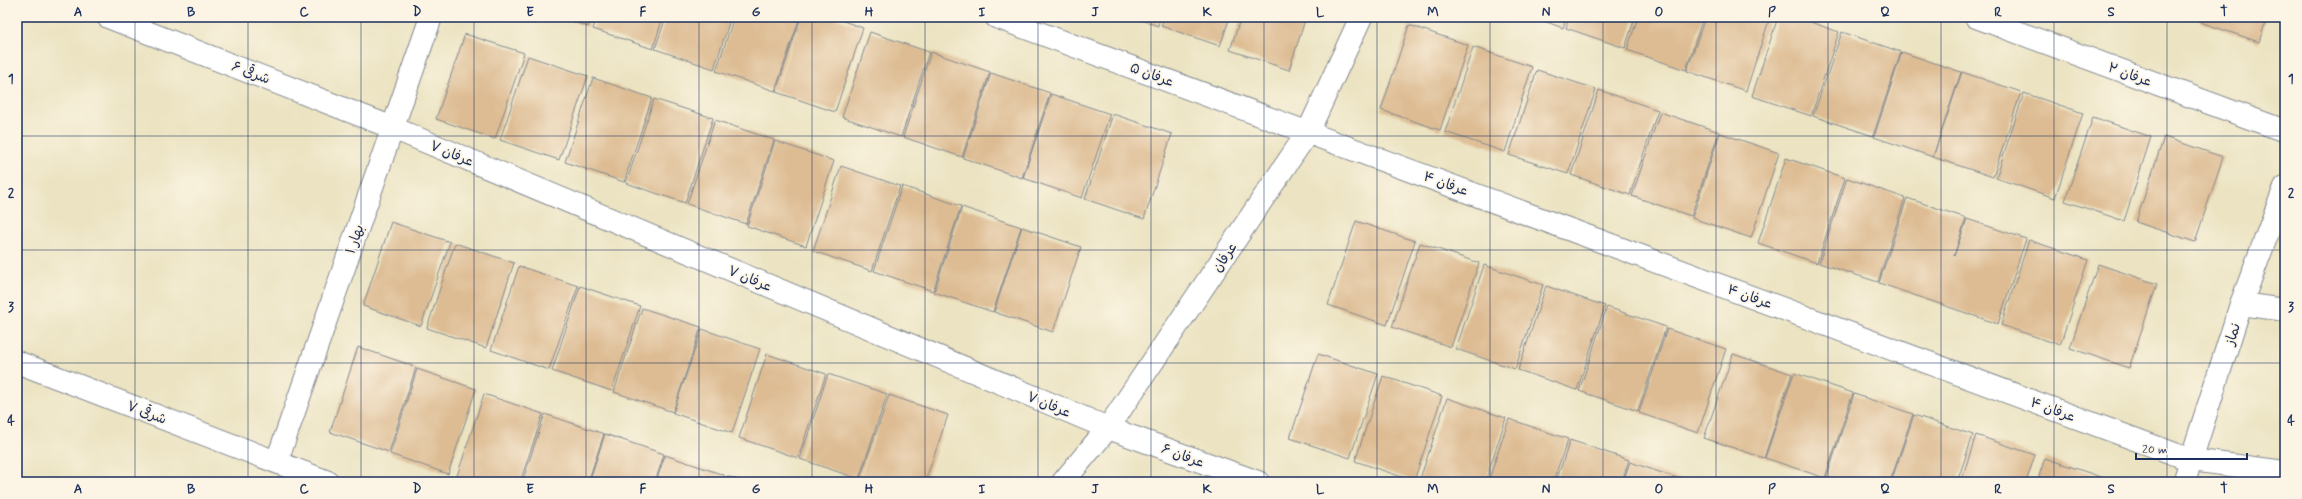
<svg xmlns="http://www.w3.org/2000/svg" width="2302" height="499" font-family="Mynerve,'Playpen Sans Arabic',sans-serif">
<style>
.building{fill:#ddbc93}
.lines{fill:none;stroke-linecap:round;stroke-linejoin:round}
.minor-casing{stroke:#838990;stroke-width:24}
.minor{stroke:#fff;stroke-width:22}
.grid{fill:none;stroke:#1b2f5e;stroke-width:1;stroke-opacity:0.55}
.labels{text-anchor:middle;stroke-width:3.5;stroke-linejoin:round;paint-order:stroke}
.street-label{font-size:14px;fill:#1b2f5e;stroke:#fcf5e5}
.neatline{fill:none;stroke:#1b2f5e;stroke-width:1.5}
.grid-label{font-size:13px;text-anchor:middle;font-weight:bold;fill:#1b2f5e}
</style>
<rect width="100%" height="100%" fill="#fcf5e5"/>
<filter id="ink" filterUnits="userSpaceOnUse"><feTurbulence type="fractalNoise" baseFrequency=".025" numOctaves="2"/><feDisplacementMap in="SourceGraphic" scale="8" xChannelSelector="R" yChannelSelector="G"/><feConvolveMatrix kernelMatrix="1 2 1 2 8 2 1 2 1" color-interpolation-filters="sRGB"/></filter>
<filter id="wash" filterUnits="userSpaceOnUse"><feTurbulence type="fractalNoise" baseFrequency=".012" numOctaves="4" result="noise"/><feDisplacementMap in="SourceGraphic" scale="16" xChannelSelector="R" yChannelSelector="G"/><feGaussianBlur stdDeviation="0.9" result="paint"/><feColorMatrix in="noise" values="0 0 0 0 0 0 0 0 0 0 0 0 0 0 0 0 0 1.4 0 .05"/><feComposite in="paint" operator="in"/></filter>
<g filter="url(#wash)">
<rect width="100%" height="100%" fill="#ebe3c1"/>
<g id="blocks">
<g class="building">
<polygon points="561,17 591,17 588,27"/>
<polygon points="597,17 663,17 653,49 593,29"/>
<polygon points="666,17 731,17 714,69 655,49"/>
<polygon points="734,17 800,17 775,91 716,71"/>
<polygon points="801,17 832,17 863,28 835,112 776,92"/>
<polygon points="1133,17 1160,17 1158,26"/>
<polygon points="1164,17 1230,17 1220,46 1161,26"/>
<polygon points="1241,17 1306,17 1289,70 1230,50"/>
<polygon points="1533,17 1567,17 1563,28"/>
<polygon points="1569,17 1635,17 1625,48 1566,28"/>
<polygon points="1638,17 1703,17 1686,70 1627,50"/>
<polygon points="1705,17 1770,17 1746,91 1687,71"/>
<polygon points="1778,17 1796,17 1839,32 1811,116 1752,96"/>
<polygon points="2202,17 2267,17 2259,42 2200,22"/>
<polygon points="1409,25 1468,45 1440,130 1381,110"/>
<polygon points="870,32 929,52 901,137 842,117"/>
<polygon points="1842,32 1901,52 1873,136 1813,116"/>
<polygon points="465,34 524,53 495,139 436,119"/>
<polygon points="1473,47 1532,67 1505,152 1445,132"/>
<polygon points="931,52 990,72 962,157 903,137"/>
<polygon points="1902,52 1961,72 1933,157 1874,137"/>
<polygon points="528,56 588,76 559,160 500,140"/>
<polygon points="1537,70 1596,89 1568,174 1509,155"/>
<polygon points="1962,72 2021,92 1993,177 1933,157"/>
<polygon points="991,73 1050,93 1022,178 963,158"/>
<polygon points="593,78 652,98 624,182 565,162"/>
<polygon points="1599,90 1658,110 1630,195 1571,175"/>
<polygon points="2024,93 2083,113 2055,198 1996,178"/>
<polygon points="1051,94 1110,114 1082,198 1023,178"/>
<polygon points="654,99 713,118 685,203 626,183"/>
<polygon points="1660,112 1719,132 1691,216 1632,196"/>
<polygon points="1113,114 1172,134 1144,219 1085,199"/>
<polygon points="2093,117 2151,137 2124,221 2065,201"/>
<polygon points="715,120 774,140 746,224 687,204"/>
<polygon points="1720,133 1779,153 1751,238 1692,218"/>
<polygon points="2164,137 2223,157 2195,242 2136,222"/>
<polygon points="775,141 834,161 806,246 747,226"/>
<polygon points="1786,158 1845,178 1817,263 1758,243"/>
<polygon points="841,166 900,186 872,271 813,251"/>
<polygon points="1847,178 1905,198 1878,282 1819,263"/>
<polygon points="902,186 961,206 933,291 874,271"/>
<polygon points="1907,198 1966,218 1954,256 1967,219 2026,239 1998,324 1879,283"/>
<polygon points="962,207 1021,227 993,312 934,292"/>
<polygon points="1356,221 1415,241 1387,325 1328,305"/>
<polygon points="391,222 450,242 421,326 363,306"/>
<polygon points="1022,227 1081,247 1053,332 994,312"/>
<polygon points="2029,240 2088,260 2060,345 2001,325"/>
<polygon points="455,243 514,263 486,348 427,328"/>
<polygon points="1420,243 1479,263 1451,347 1392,327"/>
<polygon points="2098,264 2157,284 2129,368 2070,348"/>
<polygon points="1484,265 1543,285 1515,369 1456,349"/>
<polygon points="519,266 578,286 549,370 491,350"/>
<polygon points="580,286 640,306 612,391 552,371"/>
<polygon points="1546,286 1605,306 1577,390 1518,370"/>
<polygon points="1607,307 1666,327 1638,411 1579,391"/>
<polygon points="642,308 701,327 673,412 614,392"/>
<polygon points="702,329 760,349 732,433 673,413"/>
<polygon points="1667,329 1726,349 1698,433 1639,413"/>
<polygon points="358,347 416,367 389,452 330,432"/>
<polygon points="767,354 826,374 798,458 739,438"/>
<polygon points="1318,354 1378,374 1350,458 1290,438"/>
<polygon points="1733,354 1792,374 1764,458 1704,438"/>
<polygon points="417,369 476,389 448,474 390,454"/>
<polygon points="1794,373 1853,393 1825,478 1765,458"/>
<polygon points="828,374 887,394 859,479 800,459"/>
<polygon points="1383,376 1442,396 1414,481 1355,461"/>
<polygon points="484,394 543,414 520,482 466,482 456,479"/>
<polygon points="1854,394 1913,414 1890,482 1836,482 1826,479"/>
<polygon points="889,395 948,415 925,482 869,482 860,479"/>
<polygon points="1447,398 1506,418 1485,482 1419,482"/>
<polygon points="545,414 604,434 588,482 522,482"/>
<polygon points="1914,415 1973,435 1957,482 1891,482"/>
<polygon points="1509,419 1568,439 1553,482 1488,482"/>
<polygon points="605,434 664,454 655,482 589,482"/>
<polygon points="1976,435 2035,455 2026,482 1961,482"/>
<polygon points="1570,440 1629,460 1622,482 1556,482"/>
<polygon points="665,455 724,475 722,482 656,482"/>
<polygon points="2045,458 2104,478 2103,482 2037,482"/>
<polygon points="1630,462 1689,482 1623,482"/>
<polygon points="727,476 744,482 725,482"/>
</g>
</g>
</g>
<g filter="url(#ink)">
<use href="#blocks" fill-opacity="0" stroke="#838990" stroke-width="1"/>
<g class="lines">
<defs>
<g id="minor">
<polyline points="108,17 393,128 1108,428 1258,482"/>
<polyline points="996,17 2191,460 2285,472"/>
<polyline points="1976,17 2285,131"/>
<polyline points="2241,304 2285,310"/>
<polyline points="17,362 328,482"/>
<polyline points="277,461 431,17"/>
<polyline points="1063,482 1108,428 1308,132 1361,17"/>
<polyline points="2184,482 2241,304 2285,187"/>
</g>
</defs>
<use href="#minor" class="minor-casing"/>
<use href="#minor" class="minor"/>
</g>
</g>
<path class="grid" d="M135,17v465M248,17v465M361,17v465M474,17v465M586,17v465M699,17v465M812,17v465M925,17v465M1038,17v465M1151,17v465M1264,17v465M1377,17v465M1490,17v465M1603,17v465M1716,17v465M1828,17v465M1941,17v465M2054,17v465M2167,17v465M17,136h2268M17,250h2268M17,363h2268"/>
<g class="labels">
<g class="street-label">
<text transform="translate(251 72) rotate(21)" y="5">شرقی ۶</text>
<text transform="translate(1152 74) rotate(20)" y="5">عرفان ۵</text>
<text transform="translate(2130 74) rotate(20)" y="5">عرفان ۲</text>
<text transform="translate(452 153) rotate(23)" y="5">عرفان ۷</text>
<text transform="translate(1446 183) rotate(20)" y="5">عرفان ۴</text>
<text transform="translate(354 239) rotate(-71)" y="5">بهار ۱</text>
<text transform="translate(1224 257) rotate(-56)" y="5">عرفان</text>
<text transform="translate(750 278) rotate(23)" y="5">عرفان ۷</text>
<text transform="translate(1750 296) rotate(20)" y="5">عرفان ۴</text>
<text transform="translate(2232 334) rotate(-72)" y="5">نماز</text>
<text transform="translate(1049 404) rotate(23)" y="5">عرفان ۷</text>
<text transform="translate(2053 409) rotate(20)" y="5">عرفان ۴</text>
<text transform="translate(147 412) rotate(21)" y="5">شرقی ۷</text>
<text transform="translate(1183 455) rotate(20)" y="5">عرفان ۶</text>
</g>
</g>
<rect width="2302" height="499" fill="none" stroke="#fcf5e5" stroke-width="44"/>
<path d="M2136 453v6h111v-6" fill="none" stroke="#1b2f5e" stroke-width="2"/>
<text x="2142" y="453" font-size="12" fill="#1b2f5e" stroke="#fcf5e5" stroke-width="3" paint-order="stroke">20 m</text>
<rect x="22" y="22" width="2258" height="455" class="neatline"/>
<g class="grid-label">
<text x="78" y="16">A</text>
<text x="191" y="16">B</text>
<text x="304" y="16">C</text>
<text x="417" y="16">D</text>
<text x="530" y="16">E</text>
<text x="643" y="16">F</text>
<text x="756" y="16">G</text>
<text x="869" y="16">H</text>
<text x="982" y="16">I</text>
<text x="1095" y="16">J</text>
<text x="1207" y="16">K</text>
<text x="1320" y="16">L</text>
<text x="1433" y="16">M</text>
<text x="1546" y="16">N</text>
<text x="1659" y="16">O</text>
<text x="1772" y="16">P</text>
<text x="1885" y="16">Q</text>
<text x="1998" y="16">R</text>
<text x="2111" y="16">S</text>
<text x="2224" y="16">T</text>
<text x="11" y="83">1</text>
<text x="2291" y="83">1</text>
<text x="11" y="197">2</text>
<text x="2291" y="197">2</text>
<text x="11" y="311">3</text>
<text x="2291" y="311">3</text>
<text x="11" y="425">4</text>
<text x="2291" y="425">4</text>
<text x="78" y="493">A</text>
<text x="191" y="493">B</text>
<text x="304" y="493">C</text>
<text x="417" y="493">D</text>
<text x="530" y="493">E</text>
<text x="643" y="493">F</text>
<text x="756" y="493">G</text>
<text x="869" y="493">H</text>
<text x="982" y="493">I</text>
<text x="1095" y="493">J</text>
<text x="1207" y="493">K</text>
<text x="1320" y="493">L</text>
<text x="1433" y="493">M</text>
<text x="1546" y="493">N</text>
<text x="1659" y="493">O</text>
<text x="1772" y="493">P</text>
<text x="1885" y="493">Q</text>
<text x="1998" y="493">R</text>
<text x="2111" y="493">S</text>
<text x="2224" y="493">T</text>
</g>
</svg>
